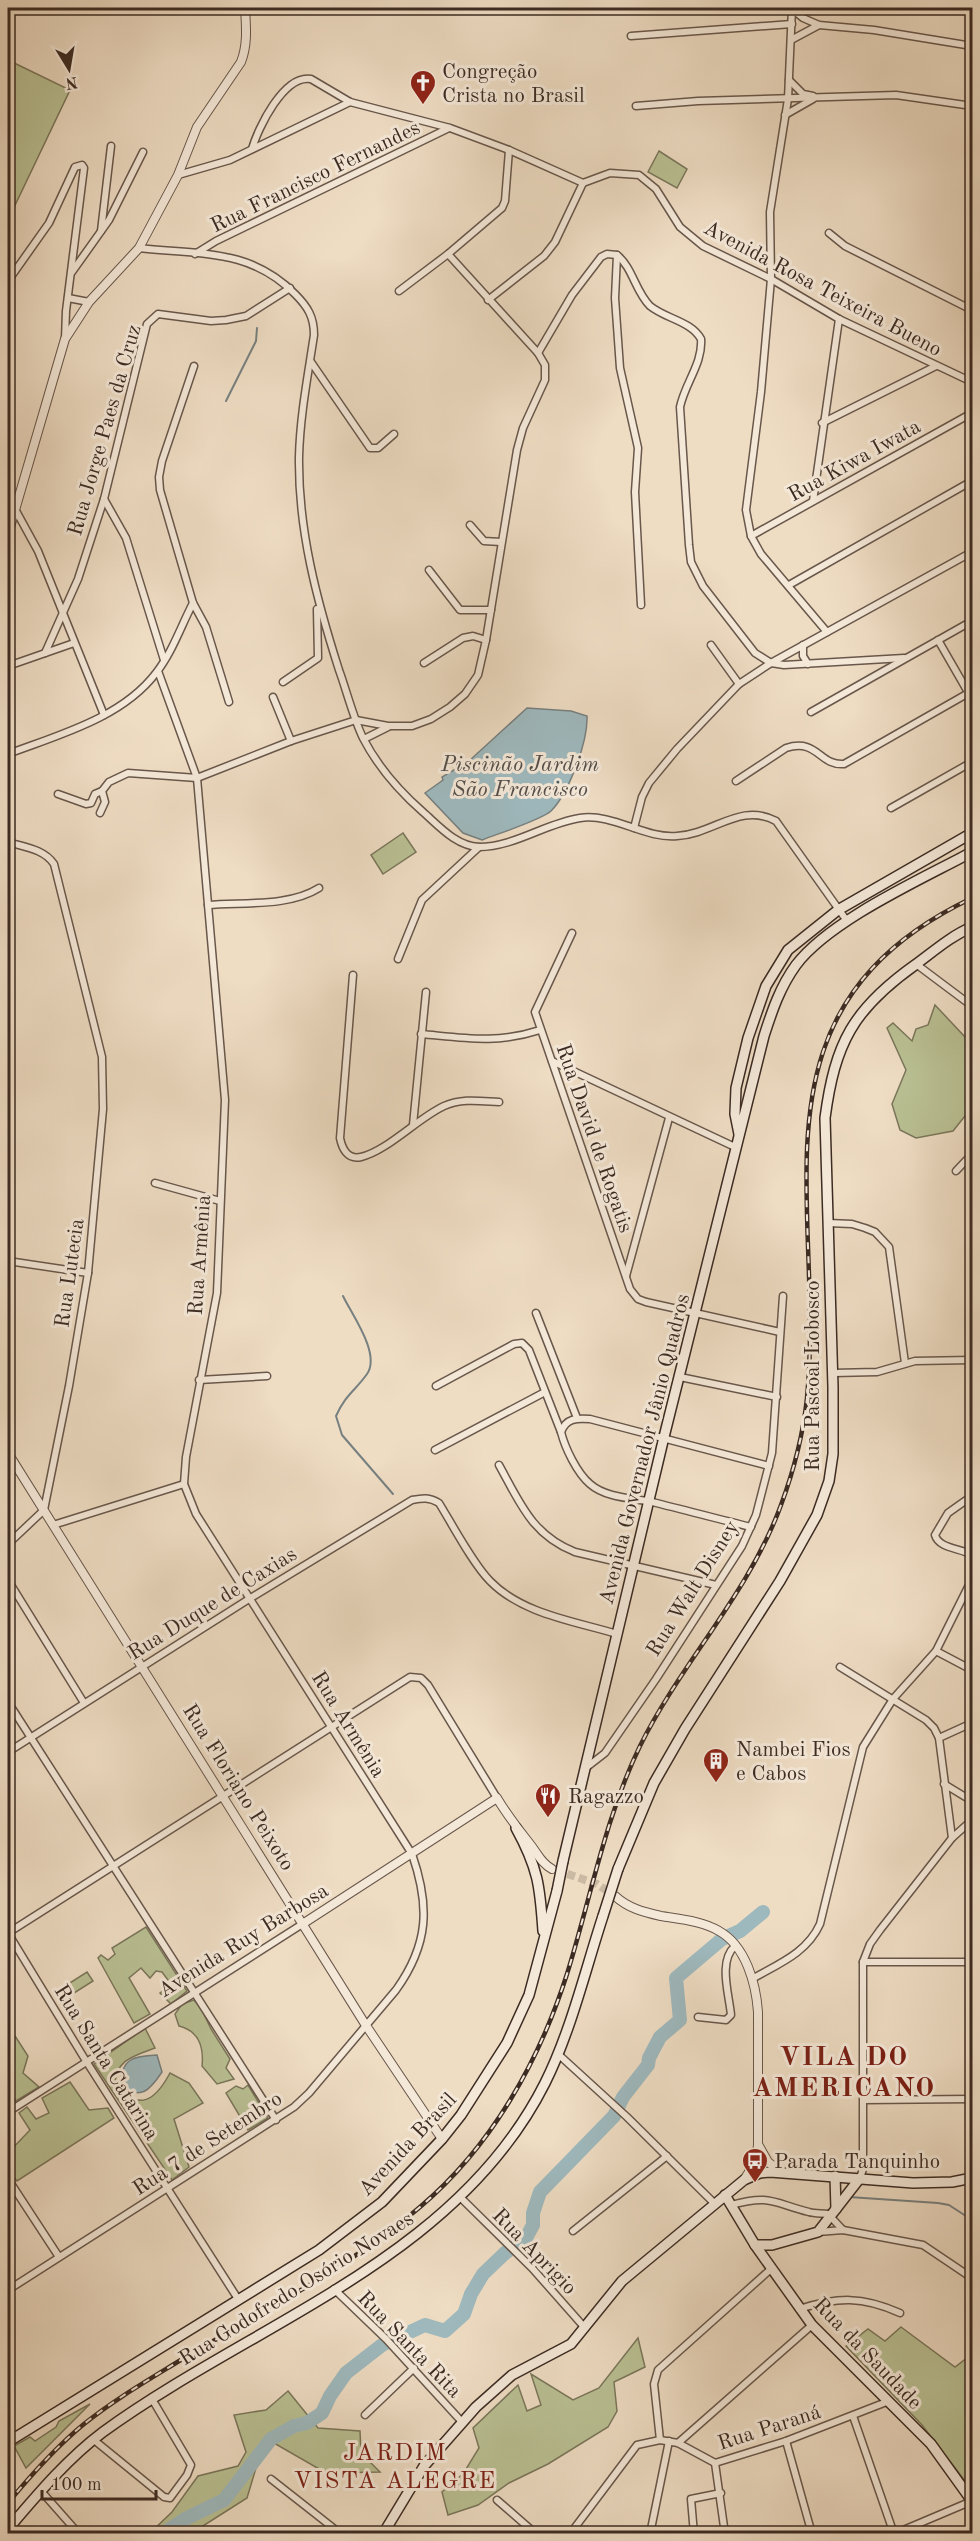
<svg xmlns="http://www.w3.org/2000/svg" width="980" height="2541" font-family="'Old Standard TT',serif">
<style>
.green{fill:#b9c093;stroke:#7a765b;stroke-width:1.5}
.water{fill:#9eb9be;stroke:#778080;stroke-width:1.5}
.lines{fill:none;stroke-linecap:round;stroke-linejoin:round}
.stream{stroke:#778080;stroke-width:2}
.river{stroke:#9eb9be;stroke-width:14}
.tertiary-tunnel{stroke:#cab9a3;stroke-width:8;stroke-dasharray:8 4;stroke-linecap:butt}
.minor-casing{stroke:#68574b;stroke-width:9}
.tertiary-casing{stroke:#68574b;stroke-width:10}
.secondary-casing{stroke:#3c2b23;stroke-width:12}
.minor{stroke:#f4e8d8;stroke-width:6}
.tertiary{stroke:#f4e8d8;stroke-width:8}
.secondary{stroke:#f4e8d8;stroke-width:9}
.rail-casing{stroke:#3c2b23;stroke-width:4.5}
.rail{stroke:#f4e8d8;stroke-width:2;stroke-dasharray:7;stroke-linecap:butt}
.secondary-bridge-casing{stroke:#3c2b23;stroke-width:12;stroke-linecap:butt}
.secondary-bridge{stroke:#f4e8d8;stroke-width:9}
.labels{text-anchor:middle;stroke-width:6;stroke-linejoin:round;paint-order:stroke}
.poi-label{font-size:21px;fill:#3c2b23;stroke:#f4e8d8;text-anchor:start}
.street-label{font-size:21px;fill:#3c2b23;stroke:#f4e8d8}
.water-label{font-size:22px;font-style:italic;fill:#544e4a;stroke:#f4e8d8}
.quarter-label{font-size:24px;letter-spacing:1.5px;fill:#7a1f14;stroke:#f4e8d8}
.district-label{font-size:27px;font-weight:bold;letter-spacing:1.5px;fill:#7a1f14;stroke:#f4e8d8}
</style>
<rect width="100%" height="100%" fill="#eedcc3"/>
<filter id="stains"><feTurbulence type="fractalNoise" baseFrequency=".00333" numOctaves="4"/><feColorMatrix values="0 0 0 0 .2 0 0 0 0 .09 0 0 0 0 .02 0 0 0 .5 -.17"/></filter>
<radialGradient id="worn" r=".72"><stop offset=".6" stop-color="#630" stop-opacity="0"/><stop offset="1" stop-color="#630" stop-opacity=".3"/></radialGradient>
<g class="green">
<polygon points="8,60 70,90 8,220"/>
<polygon points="659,151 687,169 677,188 648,172"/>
<polygon points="403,833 416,852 383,874 371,855"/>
<polygon points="935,1005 966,1038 972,1040 972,1091 970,1093 969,1111 953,1131 916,1138 900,1130 892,1104 906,1070 887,1028 893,1023 912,1041 916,1029 928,1025"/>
<polygon points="146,1927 187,1991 171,2004 160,1993 171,1984 162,1972 156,1971 150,1978 141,1968 129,1978 150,2014 134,2023 98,1958 101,1955 108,1960 115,1954 112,1948"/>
<polygon points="87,1972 93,1981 71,1995 65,1986"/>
<path d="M194,2000l7,8 10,21 19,30 -4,9 8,11 -17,5 -15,-18c2,-19 -3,-35 -23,-40l-4,-12 7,-10z"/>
<polygon points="8,2025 28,2056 23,2073 39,2087 16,2101 8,2087"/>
<path d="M145,2028l10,20c-22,8 -40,12 -40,38 25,25 40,15 55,-13l19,10 14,20 -29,16 15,48 -17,13 -78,-116z"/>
<polygon points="70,2082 89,2110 108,2108 114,2118 17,2181 8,2170 8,2153 30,2130 19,2113 27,2107 36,2119 49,2113 42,2098"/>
<polygon points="248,2085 268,2118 248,2130 226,2093 236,2086 243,2089"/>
<polygon points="901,2327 955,2367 972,2354 972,2490 922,2425 846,2346 868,2329 885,2341"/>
<polygon points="638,2338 645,2367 614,2382 617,2411 608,2427 548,2464 509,2483 478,2505 448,2515 442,2492 463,2474 479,2448 473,2428 518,2385 527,2411 541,2405 531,2374 573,2400 599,2388"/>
<polygon points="288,2391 318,2428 360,2431 361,2453 380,2472 326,2473 274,2443 256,2468 247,2498 192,2533 150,2533 172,2512 198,2476 238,2466 246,2452 234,2415 266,2410"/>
<polygon points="90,2404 26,2468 14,2446 30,2437 35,2441 56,2427 59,2421"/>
</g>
<g class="water">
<path d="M527,708l44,3 16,5c1,25 -18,77 -36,95 -10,9 -54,23 -69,29l-19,-7 -38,-40 18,-13 -1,-3 27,-16z"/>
<path d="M157,2055l5,17c-12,18 -21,29 -42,13 2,-27 13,-29 37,-30z"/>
</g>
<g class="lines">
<g class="stream">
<polyline points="226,401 256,341 257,328"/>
<path d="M343,1296c9,19 38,58 24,78 -12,17 -21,20 -31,42l6,19 51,59"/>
<polyline points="849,2197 938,2203 949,2205 972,2220"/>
</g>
<polyline class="river" points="162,2534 185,2519 224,2500 271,2439 294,2426 307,2423 322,2413 330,2396 346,2373 382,2345 425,2325 445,2331 464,2314 471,2294 483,2274 505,2253 526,2238 533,2225 533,2213 540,2192 614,2116 623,2097 648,2065 649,2058 660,2037 680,2020 676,1978 722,1939 740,1931 763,1912"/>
<polyline class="tertiary-tunnel" points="556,1870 597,1884 613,1895"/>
<defs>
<g id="minor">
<polyline points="792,8 788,99 770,212 771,279 761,392 746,510 751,536 761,554 827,632"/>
<polyline points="792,9 803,18 819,25 874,30 972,46"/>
<polyline points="631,36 792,24"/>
<polyline points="791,40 819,25"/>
<polyline points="789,80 803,94 813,96"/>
<polyline points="636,106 698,101 896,95 972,106"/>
<polyline points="785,115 813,99"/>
<path d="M252,149c6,-21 32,-75 59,-70l39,23 100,26 59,22 74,33 27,-10 29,2 17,14 24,38 23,19 68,33 68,40 133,63"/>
<polyline points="178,175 230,160 350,102"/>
<polyline points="101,231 111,146"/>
<polyline points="829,233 845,246 972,310"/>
<path d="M139,248c60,7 111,0 156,46 13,13 19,23 19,41 -6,40 -14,81 -15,122 -1,73 18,144 40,213 8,22 14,47 24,68 15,29 36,53 60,74 16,14 33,34 56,35 35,0 67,-24 101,-29 34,-5 64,21 97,18 37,-2 63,-34 99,-15l71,100"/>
<polyline points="195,254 216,241 449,128"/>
<polyline points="617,255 615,298 620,368 638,448 635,492 641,605"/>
<polyline points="72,272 109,220 143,152"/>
<polyline points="8,281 49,223 75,167 82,165 84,168 66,311 65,339"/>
<polyline points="399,291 448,254 502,208 505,201 509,150"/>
<polyline points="68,298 89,302"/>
<polyline points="488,300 544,256 555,242 583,183"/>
<path d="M538,353l34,-58 29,-38 6,-3 10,1c16,13 18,36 33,51 16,13 41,15 51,33 2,24 -16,44 -21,68l9,138 2,17 12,24 52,67 16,10 13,2 120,-7"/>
<polyline points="311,362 370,448 378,448 394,434"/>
<polyline points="194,366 162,461 159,477 160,490 193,603 206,627 229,702"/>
<polyline points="822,423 936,366"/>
<polyline points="104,499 126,538 164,660"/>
<polyline points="813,501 839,319"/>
<polyline points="15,509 38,551 104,715"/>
<polyline points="470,525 484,541 501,542"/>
<polyline points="751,536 972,413"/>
<polyline points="429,570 460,610 491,610"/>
<polyline points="789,585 972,481"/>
<polyline points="938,640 972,699"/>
<polyline points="711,645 739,684"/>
<polyline points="803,645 803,656 808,664"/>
<polyline points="45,653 78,579 104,499 147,324 158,314 211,321 226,320 246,316 290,288"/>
<polyline points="424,663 463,638 473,636 486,640"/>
<polyline points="8,666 74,643"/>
<polyline points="283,682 318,658 317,609"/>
<polyline points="273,697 291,741"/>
<polyline points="811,712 972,621"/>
<polyline points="364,739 388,727"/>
<path d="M8,754c50,-19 114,-36 148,-81 16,-20 25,-47 37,-70"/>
<path d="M736,781l50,-33c32,-10 33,18 58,16l128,-73"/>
<polyline points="58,794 86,804 91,803 95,794 102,791"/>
<polyline points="891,808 972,762"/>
<polyline points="100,813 105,802 102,791 109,782 128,773 197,778 291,741 356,720 388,726 412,726 431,719 450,707 465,694 478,675 486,640 517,450 523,428 545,380 545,365 538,353 448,254"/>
<polyline points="634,828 642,797 649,783 677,749 739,684 771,663 972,552"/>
<path d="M8,842c16,5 36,7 46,22l48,193 1,52 -15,164 -19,113 -25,124 -36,34"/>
<path d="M208,905c35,-3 81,2 111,-17"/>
<polyline points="572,933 535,1012 630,1289 638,1299 646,1302 780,1332"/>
<polyline points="398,959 422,900 479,847"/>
<polyline points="916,964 972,1006"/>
<path d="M353,975l-13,163c2,10 7,22 21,19 26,-6 57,-39 83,-51 18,-8 36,-5 55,-4"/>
<path d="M421,1034c44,4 76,10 119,-4"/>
<polyline points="552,1061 737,1148"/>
<polyline points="413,1125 426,992"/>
<polyline points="956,1171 972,1154"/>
<polyline points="155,1183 220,1201"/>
<polyline points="828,1223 852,1224 865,1228 875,1232 889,1247 905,1363"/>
<polyline points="972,1244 972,1254"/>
<polyline points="8,1261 88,1273"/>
<polyline points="626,1276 669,1118"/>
<polyline points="536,1313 577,1418"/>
<polyline points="833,1373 877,1372 915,1361 972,1360"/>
<polyline points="680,1377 777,1397"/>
<polyline points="199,1380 267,1376"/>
<polyline points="436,1386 514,1344 522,1343 529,1350 561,1432"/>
<polyline points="435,1450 545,1392"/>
<path d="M499,1465c21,38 33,70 76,87l141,33"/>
<path d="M972,1496l-24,17 -13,22c4,14 26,13 37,20"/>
<polyline points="53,1525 184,1484"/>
<path d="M751,1527c-33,-8 -66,-17 -99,-25 -20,-4 -46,-4 -62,-18 -13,-11 -25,-36 -29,-52 5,-14 16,-14 29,-13l179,47"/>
<polyline points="8,1580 84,1703"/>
<polyline points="936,1651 972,1670"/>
<polyline points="840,1667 926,1720 934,1728 939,1738 952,1838"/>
<polyline points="8,1702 276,2120"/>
<polyline points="939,1738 972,1723"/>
<path d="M8,1752l241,-153 163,-99c11,-2 17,-3 27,3 13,21 34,61 51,78 32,33 84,40 127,53"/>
<polyline points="587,1767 605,1753 656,1679 742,1546 756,1515 772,1453 783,1296"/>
<polyline points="944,1784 972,1801"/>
<polyline points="8,1933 410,1677 421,1678 428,1685 497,1798"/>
<polyline points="8,1933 86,2061 238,2299"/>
<polyline points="863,1962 972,1962"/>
<path d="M752,1979c26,-15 55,-26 68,-55l43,-177 30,-48 43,-48 36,-72"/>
<path d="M698,2017l28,3 5,-5c-2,-21 -13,-54 4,-69"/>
<polyline points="558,2054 627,2117 715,2204"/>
<polyline points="864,2100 972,2099"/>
<polyline points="8,2112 304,1923"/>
<polyline points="860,2178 863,2169 863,1962 870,1944 880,1930 952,1838 972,1820"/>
<polyline points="8,2179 59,2257"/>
<polyline points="461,2198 532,2268 585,2328"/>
<path d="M731,2205c40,-11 42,-2 78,7 6,2 13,1 19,2l15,16"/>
<polyline points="573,2231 667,2156"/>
<polyline points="818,2232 843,2230 923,2245 972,2278"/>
<polyline points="334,2289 386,2339 462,2422"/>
<path d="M8,2290l286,-183 15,-14 87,-103c33,-46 34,-84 16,-136l-216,-340 -12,-30 2,-27 31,-164 8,-193 -28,-322 -39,-107"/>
<path d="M799,2309c39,-12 63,-13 101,4"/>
<polyline points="365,2415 414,2368"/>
<polyline points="853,2416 894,2534"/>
<polyline points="94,2440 164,2497 170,2498 187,2475 191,2465 152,2399"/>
<polyline points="660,2440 654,2384 658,2370 772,2268"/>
<polyline points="786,2441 812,2534"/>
<polyline points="678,2443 812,2325"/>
<polyline points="715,2463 725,2534"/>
<polyline points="271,2479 341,2534"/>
<polyline points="41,2491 79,2534"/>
<polyline points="497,2500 536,2534"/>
<polyline points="570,2534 637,2445 660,2440 678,2443 715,2463 786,2441 889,2401"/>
<polyline points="650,2534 669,2441"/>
<polyline points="694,2534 691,2499 721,2493"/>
<polyline points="894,2534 972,2501"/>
</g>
<g id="tertiary">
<path d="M8,534l57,-195 24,-37 50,-54 39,-73 19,-48 44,-65c7,-18 5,-36 4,-54"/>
<polyline points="8,1453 365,2024 442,2139"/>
<path d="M615,1896c13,12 28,16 46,20 18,3 42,5 58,15 27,15 37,53 39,81v133l-2,16 -12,19"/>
<path d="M304,1923l193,-125c10,17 21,31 33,46 8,10 11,19 22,25"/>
<polyline points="759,2146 768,2162 781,2172"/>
</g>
<g id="secondary">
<polyline points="739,1134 735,1114 736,1088 748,1038 766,986 788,950 838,910 972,833"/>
<path d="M516,1828c22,40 24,58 27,103"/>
<path d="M563,1861l101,-424 100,-401c8,-25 16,-49 32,-71 34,-45 126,-86 176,-113"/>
<path d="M618,1869l36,-86 31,-54 95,-148 37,-66 12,-34 4,-27v-67l-8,-269c10,-75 28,-109 90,-153 19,-14 36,-29 57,-38"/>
<polyline points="835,2176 836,2209"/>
<polyline points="725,2195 755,2245 812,2325 931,2444 972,2501"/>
<polyline points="755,2245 772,2245 818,2232 860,2178"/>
<polyline points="8,2442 319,2250 382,2202 442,2139 461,2115 507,2043 529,1995 557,1891"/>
<path d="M8,2529c29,-34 59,-70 95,-97 151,-110 353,-172 442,-349 26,-52 40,-112 58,-167"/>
<polyline points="383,2534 424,2466 476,2407 512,2375 571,2344 622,2281 744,2180 760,2173 770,2172 913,2183 952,2182 972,2178"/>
</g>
</defs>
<use href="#minor" class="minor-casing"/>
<use href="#tertiary" class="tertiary-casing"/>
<use href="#secondary" class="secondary-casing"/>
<use href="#minor" class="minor"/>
<use href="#tertiary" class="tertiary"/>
<use href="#secondary" class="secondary"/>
<defs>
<path id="rail" d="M8,2503c23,-28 48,-56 76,-79 31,-25 66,-45 100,-66 80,-47 165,-91 236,-151 71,-60 119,-145 147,-233 24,-77 38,-156 73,-228 41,-83 109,-153 141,-241 13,-35 22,-70 26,-107 19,-199 -67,-389 165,-500"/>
</defs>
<use href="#rail" class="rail-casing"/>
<use href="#rail" class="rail"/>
<defs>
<g id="secondary-bridge">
<polyline points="557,1891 563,1861"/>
<polyline points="603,1916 618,1869"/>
</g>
</defs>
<use href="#secondary-bridge" class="secondary-bridge-casing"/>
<use href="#secondary-bridge" class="secondary-bridge"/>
</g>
<defs>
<symbol id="church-pin" viewBox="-11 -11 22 30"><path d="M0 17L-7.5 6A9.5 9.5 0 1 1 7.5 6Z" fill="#8f2418" stroke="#f4e8d8"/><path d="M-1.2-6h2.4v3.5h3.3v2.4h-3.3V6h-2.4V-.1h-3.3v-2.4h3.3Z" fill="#fff"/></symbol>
<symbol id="building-pin" viewBox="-11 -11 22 30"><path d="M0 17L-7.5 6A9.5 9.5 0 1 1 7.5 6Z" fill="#8f2418" stroke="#f4e8d8"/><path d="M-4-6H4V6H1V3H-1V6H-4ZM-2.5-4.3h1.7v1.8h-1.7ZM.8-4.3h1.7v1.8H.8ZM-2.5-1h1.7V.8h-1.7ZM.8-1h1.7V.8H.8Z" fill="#fff"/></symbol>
<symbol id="restaurant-pin" viewBox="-11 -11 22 30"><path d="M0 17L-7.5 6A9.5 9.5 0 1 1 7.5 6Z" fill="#8f2418" stroke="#f4e8d8"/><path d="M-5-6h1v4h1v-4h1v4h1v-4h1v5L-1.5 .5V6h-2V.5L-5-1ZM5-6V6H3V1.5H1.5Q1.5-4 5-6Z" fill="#fff"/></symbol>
<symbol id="bus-pin" viewBox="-11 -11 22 30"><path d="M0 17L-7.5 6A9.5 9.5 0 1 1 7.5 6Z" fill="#8f2418" stroke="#f4e8d8"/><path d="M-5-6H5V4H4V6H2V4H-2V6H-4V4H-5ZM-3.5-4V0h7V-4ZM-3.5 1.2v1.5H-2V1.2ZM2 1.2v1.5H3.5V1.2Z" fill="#fff"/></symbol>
</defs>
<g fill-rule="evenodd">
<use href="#church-pin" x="408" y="68" width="30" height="40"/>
<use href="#building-pin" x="701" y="1746" width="30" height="40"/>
<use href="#restaurant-pin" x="533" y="1781" width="30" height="40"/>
<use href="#bus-pin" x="740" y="2146" width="30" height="40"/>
</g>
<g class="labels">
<g class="poi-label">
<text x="442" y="78">Congreção<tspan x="442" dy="24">Crista no Brasil</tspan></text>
<text x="736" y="1756">Nambei Fios<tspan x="736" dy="24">e Cabos</tspan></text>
<text x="568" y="1803">Ragazzo</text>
<text x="774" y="2168">Parada Tanquinho</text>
</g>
<g class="street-label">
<text transform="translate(315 176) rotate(-26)" y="7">Rua Francisco Fernandes</text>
<text transform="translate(823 288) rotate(28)" y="7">Avenida Rosa Teixeira Bueno</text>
<text transform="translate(104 430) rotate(-74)" y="7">Rua Jorge Paes da Cruz</text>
<text transform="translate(854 460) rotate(-29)" y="7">Rua Kiwa Iwata</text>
<text transform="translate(595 1138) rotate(71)" y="7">Rua David de Rogatis</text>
<text transform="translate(199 1255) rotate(-86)" y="7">Rua Armênia</text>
<text transform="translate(69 1273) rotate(-82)" y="7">Rua Lutecia</text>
<text transform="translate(812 1376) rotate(-90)" y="7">Rua Pascoal Lobosco</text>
<text transform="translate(644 1449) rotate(-76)" y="7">Avenida Governador Jânio Quadros</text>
<text transform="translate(692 1588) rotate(-58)" y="7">Rua Walt Disney</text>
<text transform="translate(212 1603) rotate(-32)" y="7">Rua Duque de Caxias</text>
<text transform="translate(349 1724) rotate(58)" y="7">Rua Armênia</text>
<text transform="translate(239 1787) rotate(58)" y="7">Rua Floriano Peixoto</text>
<text transform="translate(243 1940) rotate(-32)" y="7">Avenida Ruy Barbosa</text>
<text transform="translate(107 2062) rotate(58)" y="7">Rua Santa Catarina</text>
<text transform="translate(207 2143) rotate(-33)" y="7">Rua 7 de Setembro</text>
<text transform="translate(407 2144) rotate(-47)" y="7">Avenida Brasil</text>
<text transform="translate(535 2251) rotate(46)" y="7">Rua Aprigio</text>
<text transform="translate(296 2288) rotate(-32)" y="7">Rua Godofredo Osório Novaes</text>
<text transform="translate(410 2344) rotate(46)" y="7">Rua Santa Rita</text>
<text transform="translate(868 2353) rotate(46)" y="7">Rua da Saudade</text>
<text transform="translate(769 2427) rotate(-18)" y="7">Rua Paraná</text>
</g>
<g class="water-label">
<text x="520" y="771">Piscinão Jardim<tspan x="520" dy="25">São Francisco</tspan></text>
</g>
<g class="quarter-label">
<text x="395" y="2460">JARDIM<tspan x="395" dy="28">VISTA ALEGRE</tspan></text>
</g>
<g class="district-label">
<text x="844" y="2065">VILA DO<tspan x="844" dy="31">AMERICANO</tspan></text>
</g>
</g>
<rect width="980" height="2541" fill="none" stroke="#eedcc3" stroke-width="30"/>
<rect x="9" y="9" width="962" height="2523" fill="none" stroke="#3c2b23" stroke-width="3"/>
<rect x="15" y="15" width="950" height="2511" fill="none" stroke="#3c2b23" stroke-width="1.5"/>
<g transform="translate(69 69) rotate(169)" stroke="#f4e8d8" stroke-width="4.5" paint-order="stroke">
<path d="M0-4.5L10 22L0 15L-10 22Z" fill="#3c2b23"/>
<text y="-9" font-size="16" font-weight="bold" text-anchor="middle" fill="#3c2b23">N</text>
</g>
<path d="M42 2490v9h114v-9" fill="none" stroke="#3c2b23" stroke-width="3"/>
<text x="51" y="2490" font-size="18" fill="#3c2b23" stroke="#f4e8d8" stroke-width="4.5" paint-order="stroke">100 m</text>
<rect width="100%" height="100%" filter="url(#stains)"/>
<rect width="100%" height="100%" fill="url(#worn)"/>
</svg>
